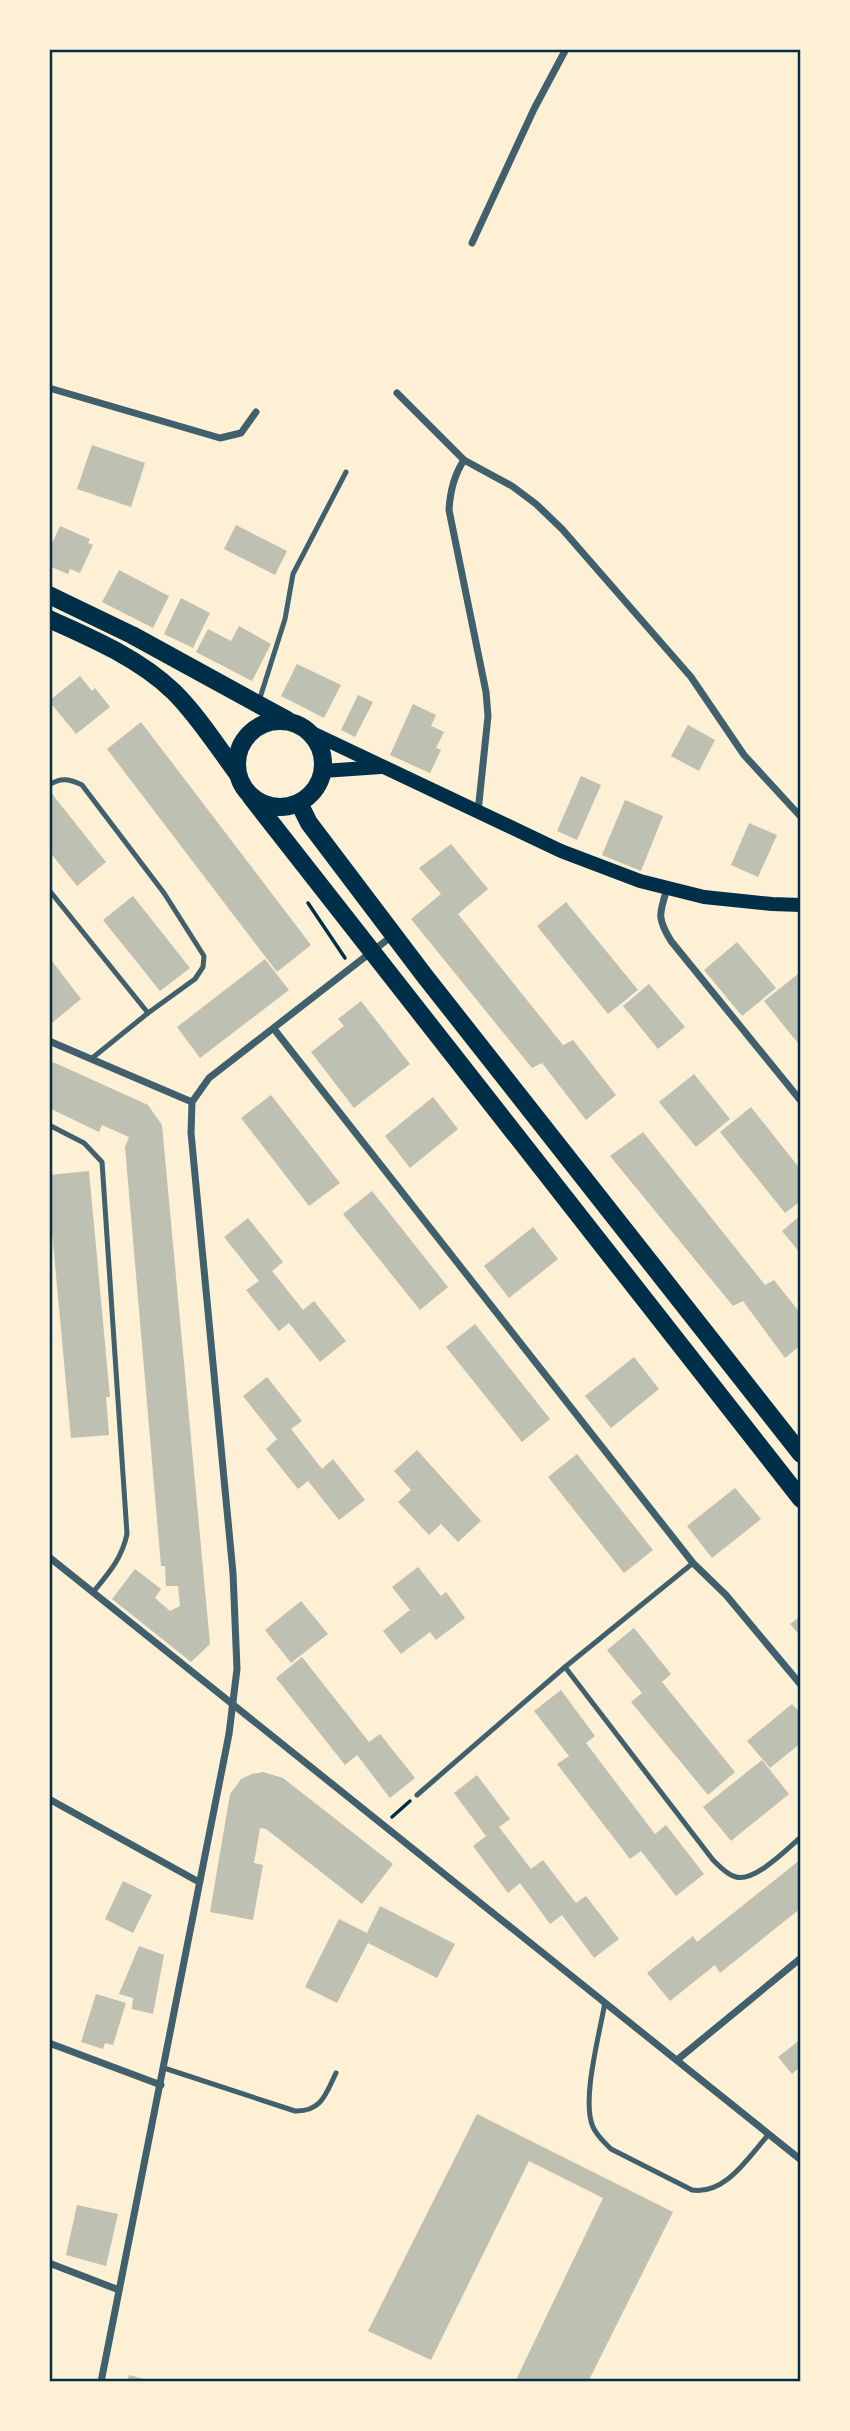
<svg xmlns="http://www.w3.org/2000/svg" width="850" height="2431" font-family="'IBM Plex Sans',sans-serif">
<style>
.building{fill:#bec0b2}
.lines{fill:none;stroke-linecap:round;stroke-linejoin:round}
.path{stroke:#003049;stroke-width:3.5}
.service{stroke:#3f606c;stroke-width:5}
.minor{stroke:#3f606c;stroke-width:7}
.secondary{stroke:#003049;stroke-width:14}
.primary{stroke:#003049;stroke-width:18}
.neatline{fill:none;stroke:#003049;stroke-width:2.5}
</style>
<rect width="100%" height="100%" fill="#fdf0d5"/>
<g class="building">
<polygon points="92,445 145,463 131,507 77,489"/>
<polygon points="236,525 287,551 275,575 224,549"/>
<polygon points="60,526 90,539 88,543 93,545 80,573 70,569 68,574 49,566 49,550"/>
<polygon points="119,570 169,596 153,628 102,602"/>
<polygon points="181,598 210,613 193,648 164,634"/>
<polygon points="239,626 271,644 252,681 196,652 208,629 231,641"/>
<polygon points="297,664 341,685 324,718 281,696"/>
<polygon points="80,676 92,691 95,688 110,707 76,734 49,701"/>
<polygon points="358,695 373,702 355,737 341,730"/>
<polygon points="413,704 436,715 431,726 444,732 436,748 441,750 430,773 390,755"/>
<polygon points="141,722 311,945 277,972 107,749"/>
<polygon points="688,725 715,740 699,771 671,756"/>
<polygon points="581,776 601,785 577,840 557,831"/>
<polygon points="49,790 106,862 77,886 49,851"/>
<polygon points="625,800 663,816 641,871 602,855"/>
<polygon points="749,823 777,835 758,877 731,865"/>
<polygon points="451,844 488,889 458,914 563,1045 573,1040 616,1095 586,1120 542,1063 532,1068 411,919 441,894 419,868"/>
<polygon points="133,896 190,968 160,991 103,920"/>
<polygon points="566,902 638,990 608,1014 537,926"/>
<polygon points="737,942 776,988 742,1016 704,970"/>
<polygon points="49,957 81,999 52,1023 49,1019"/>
<polygon points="265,959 289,990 200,1058 177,1027"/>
<polygon points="798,974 801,978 801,1047 764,1001"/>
<polygon points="649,984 685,1027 658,1049 623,1006"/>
<polygon points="361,1001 410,1064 354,1108 311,1052 344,1026 338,1019"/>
<polygon points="53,1062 148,1105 162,1125 210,1644 191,1662 112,1599 135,1569 161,1589 155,1598 170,1611 180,1606 178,1586 166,1586 165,1566 161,1566 125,1147 129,1137 102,1125 99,1132 49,1108 49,1071"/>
<polygon points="694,1074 730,1119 696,1147 659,1102"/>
<polygon points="271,1095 340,1183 309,1206 241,1118"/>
<polygon points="433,1097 458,1129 410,1168 385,1136"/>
<polygon points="751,1107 801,1170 801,1201 785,1213 720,1132"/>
<polygon points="643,1132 765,1285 774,1280 801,1314 801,1345 785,1358 743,1301 733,1306 610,1156"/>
<polygon points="89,1171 110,1397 106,1397 109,1435 71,1438 49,1200 49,1175"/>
<polygon points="372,1191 448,1287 420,1310 343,1214"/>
<polygon points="801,1215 801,1254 782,1231"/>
<polygon points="248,1218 283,1262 272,1271 303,1310 314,1301 346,1341 320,1362 289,1323 279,1331 246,1290 259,1281 224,1237"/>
<polygon points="533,1227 558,1259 509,1298 484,1266"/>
<polygon points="475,1324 550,1419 522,1442 446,1347"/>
<polygon points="634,1357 659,1389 611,1428 585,1396"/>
<polygon points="267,1377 302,1421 291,1429 322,1469 333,1459 365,1500 339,1520 308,1481 298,1489 266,1449 277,1439 243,1396"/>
<polygon points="417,1450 481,1521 458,1542 441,1524 429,1535 398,1502 411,1490 394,1471"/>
<polygon points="577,1454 653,1550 624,1573 548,1477"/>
<polygon points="735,1488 761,1519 712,1558 687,1526"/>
<polygon points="418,1567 441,1596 446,1592 465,1618 436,1640 430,1632 401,1654 383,1631 410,1610 392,1587"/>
<polygon points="301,1601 328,1634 291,1663 265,1630"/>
<polygon points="801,1616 801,1637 790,1624"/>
<polygon points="634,1628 671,1674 662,1682 735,1772 708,1795 631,1702 642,1693 607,1650"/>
<polygon points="302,1657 369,1742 380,1734 415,1778 390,1798 357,1755 345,1765 276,1678"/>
<polygon points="561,1690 595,1736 586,1743 655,1834 666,1825 704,1874 676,1896 641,1851 630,1859 557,1764 569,1756 534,1711"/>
<polygon points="792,1704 801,1714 801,1743 770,1768 747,1741"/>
<polygon points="762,1760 789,1794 731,1841 703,1807"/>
<polygon points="263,1772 283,1778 393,1864 362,1904 266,1829 260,1828 254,1863 263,1865 253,1920 210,1912 230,1794 241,1779 252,1774"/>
<polygon points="477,1775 510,1819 499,1827 531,1869 543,1860 576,1903 586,1896 619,1939 594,1958 562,1915 550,1924 520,1883 508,1893 473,1846 486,1836 454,1793"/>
<polygon points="801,1859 801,1908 720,1973 715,1965 670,2001 647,1973 693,1936 697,1942"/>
<polygon points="123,1881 152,1895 133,1933 105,1919"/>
<polygon points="380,1906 455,1944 437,1978 368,1943 337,2003 305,1987 339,1919 367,1933"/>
<polygon points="139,1946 164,1955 153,2014 132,2009 133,1998 119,1994"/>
<polygon points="96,1994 126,2003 113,2045 105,2043 103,2049 81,2042"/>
<polygon points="801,2039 801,2071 799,2068 792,2074 778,2057"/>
<polygon points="477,2114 673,2212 588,2382 515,2382 603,2198 529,2161 431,2360 368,2331"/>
<polygon points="77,2205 118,2214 106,2266 66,2255"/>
<polygon points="129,2375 151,2381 151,2382 127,2382"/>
</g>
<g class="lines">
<g class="path">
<polyline points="308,903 345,958"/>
<polyline points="392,1817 410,1801"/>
</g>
<g class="service">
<polyline points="259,701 285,619 293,574 346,472"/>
<path d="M49,785c12,-8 21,-6 33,0l82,108 40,63 -1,11 -8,12 -47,34 -57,46"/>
<polyline points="49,890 148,1013"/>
<path d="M49,1125l35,18 18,19 25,372c-5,24 -18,39 -33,57"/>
<path d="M565,1667l148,193c6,6 14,15 23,17 19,5 51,-28 65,-40"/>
<polyline points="417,1795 565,1667 693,1563"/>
<path d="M605,2002c-5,31 -24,98 -12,125 4,9 11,15 18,22l81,41c34,5 57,-34 77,-56"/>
<path d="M164,2068l131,43c27,1 31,-18 41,-38"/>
</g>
<g class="minor">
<polyline points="472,243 534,109 566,49"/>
<polyline points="49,388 220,438 241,433 256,412"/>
<polyline points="397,393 464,460 512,486 536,504 562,529 691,677 744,755 801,817"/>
<path d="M464,460c-10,15 -14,32 -15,50l37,182 2,24 -10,96"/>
<path d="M667,889c-8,25 -10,29 4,52l130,160"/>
<polyline points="274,1029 693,1563 726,1595 801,1685"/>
<polyline points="49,1041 192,1102"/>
<polyline points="49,1557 801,2160"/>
<polyline points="49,1799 199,1882"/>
<polyline points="49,2043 161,2085"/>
<polyline points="677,2060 801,1958"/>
<polyline points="49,2263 119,2290"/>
<polyline points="101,2382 229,1734 237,1669 233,1573 191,1133 192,1102 209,1078 392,936"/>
</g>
<g class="secondary">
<polyline points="308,731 561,851 640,881 704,897 772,904 801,905"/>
<polyline points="323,771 381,767"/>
</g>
<g class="primary">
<polyline points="49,595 132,635 287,720"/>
<path d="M49,619c43,19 91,40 125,73 24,24 43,54 63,81"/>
<circle cx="280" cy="764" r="43"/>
<polyline points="251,797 801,1499"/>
<polyline points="299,803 309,823 424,975 801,1454"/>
</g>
</g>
<rect width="850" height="2431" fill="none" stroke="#fdf0d5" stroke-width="102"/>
<rect x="51" y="51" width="748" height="2329" class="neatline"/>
</svg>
